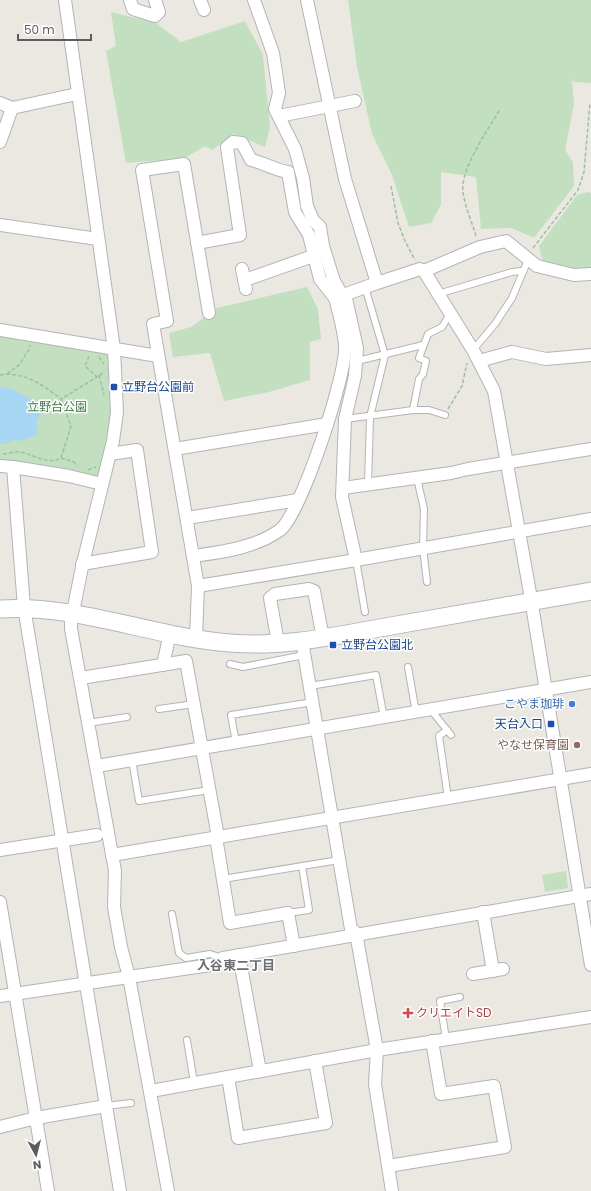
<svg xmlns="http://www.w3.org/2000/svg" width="591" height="1191" font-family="Poppins,'Noto Sans JP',sans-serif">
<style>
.green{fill:#c2e0c0}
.water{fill:#a7d7f5}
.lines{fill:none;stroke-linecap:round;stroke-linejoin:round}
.lane-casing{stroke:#b2b4b7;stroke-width:8}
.street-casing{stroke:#b2b4b7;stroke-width:14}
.secondary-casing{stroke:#b3b6ba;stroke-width:19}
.path{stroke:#9ac0a3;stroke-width:1.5;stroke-dasharray:4 2;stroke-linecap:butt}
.lane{stroke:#fff;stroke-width:6}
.street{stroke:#fff;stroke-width:12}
.secondary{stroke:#fff;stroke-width:17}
.transit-dot{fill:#1a4fb4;stroke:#fff;stroke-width:1.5}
.shop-dot{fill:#3f7fe0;stroke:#fff;stroke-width:1.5}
.education-dot{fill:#8d6e63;stroke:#fff;stroke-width:1.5}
.health-dot{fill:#e0444e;stroke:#fff;stroke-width:1.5}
.labels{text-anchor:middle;stroke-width:3;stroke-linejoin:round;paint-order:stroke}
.transit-label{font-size:12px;fill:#164399;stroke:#fff;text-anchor:start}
.park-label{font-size:12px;fill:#3d7c3d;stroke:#fff}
.shop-label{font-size:12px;fill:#366cbe;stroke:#fff;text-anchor:end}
.education-label{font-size:12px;fill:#785e54;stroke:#fff;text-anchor:end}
.health-label{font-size:12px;fill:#be3a42;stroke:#fff;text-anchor:start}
.neighbourhood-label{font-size:13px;font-weight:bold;fill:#6b6f72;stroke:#fff}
</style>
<rect width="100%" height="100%" fill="#ebe8e1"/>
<g class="green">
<polygon points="348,0 591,0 591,83 574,82 572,79 574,104 565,150 573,162 574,186 534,238 511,228 481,229 476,177 441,172 441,205 431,223 409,227 392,175 372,134 357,67"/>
<polygon points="111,12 156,23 181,42 245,21 263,55 270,128 265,147 234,134 212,150 205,146 185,158 126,163 106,51 116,46"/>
<polygon points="587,192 591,193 591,269 581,271 543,262 539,246 577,195"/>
<polygon points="307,287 318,309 321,339 310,342 310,380 269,392 224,401 210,353 173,357 169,333 191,327 217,308"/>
<polygon points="0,335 109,354 114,407 100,477 0,463"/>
<polygon points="566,871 568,888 545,892 542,875"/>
</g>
<path class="water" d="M0,387c16,0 31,14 45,20l-8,14 1,13 -17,7 -8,-1 -5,3 -8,1z"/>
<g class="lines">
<defs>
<g id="lane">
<polyline points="365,287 385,355 370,417 368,484"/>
<polyline points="438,294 512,272 522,271"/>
<polyline points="473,350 495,324 512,298 528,260"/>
<polyline points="357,361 423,345"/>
<polyline points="413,410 419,379 423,374 426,361 419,358 428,334 442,327 450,314"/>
<polyline points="345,419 413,410 429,410 445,415"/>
<polyline points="417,478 424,509 423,548 427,582"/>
<polyline points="356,560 365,612"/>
<polyline points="230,664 243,667 304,655"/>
<polyline points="408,667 416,713"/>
<polyline points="310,686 376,675 384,718"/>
<polyline points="159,709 194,704"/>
<polyline points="431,710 451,735"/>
<polyline points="88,723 127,717"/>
<polyline points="447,730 439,736 448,798"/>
<polyline points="236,743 231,715 313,702"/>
<polyline points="132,760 139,801 209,790"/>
<polyline points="223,879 339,860"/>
<polyline points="288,913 309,910 302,866"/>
<polyline points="172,914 179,953 186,958 210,954 223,958"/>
<polyline points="446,1039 440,1001 460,997"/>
<polyline points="187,1040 194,1083"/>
<polyline points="106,1106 131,1103"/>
</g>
<g id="street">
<polyline points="65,0 114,349 117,412 113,441 82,567 71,622 71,629 115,871 114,907 121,947 129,977 168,1191"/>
<polyline points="130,0 133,9 155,16 159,12 155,0"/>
<polyline points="200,0 204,10"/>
<polyline points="254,0 273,53 279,93 275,109 295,149 303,178 307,206 313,220 320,227 323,246 334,281 342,295"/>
<polyline points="307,0 345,179 377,283 420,269 424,271 473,350 494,391 530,593 591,965"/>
<polyline points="0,103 12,108 77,94"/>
<polyline points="279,116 355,101"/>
<polyline points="0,142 12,108"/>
<polyline points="0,225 98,239"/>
<path d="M197,243l43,-8 -13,-88 6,-5 9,1 9,17c13,3 24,10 37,12l7,40 14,23 11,44 15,19 42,-15"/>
<polyline points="242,269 246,289"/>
<polyline points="424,271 480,247 506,241 537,266 574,275 591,274"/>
<polyline points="245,280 313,256"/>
<polyline points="0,330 158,356"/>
<polyline points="479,361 512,352 546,359 591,355"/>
<polyline points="175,449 327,424"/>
<polyline points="0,466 13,467 24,607 120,1191"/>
<polyline points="13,467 69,476 102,484"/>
<polyline points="343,488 451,473 468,469 591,449"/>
<polyline points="187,518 298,500"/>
<path d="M193,556c29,-4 62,-8 87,-26 21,-16 67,-156 65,-184 -1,-16 -6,-33 -10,-48"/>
<polyline points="356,560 591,519"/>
<polyline points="82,564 152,552 137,450 110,454"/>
<polyline points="198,586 356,560 342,497 345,419 355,376 357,348 345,294"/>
<polyline points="196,638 198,586 153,324 167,321 142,170 184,164 209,313"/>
<polyline points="302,641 351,929 356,933 377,1050 375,1084 392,1191"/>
<polyline points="278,643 270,598 275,594 309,589 314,591 323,638"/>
<polyline points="163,665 170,633"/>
<polyline points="81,678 186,661 218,837 217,843 230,923 288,913 294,946"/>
<polyline points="97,766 591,682"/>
<polyline points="0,850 97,835"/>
<polyline points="112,855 591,774"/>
<polyline points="0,902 48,1191"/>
<polyline points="483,912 493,971"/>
<polyline points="239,955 260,1071"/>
<polyline points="473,974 503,969"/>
<polyline points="0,996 217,964 223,958 591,894"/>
<polyline points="228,1077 238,1138 326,1123 315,1061"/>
<polyline points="151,1091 377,1050 591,1017"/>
<polyline points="0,1127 36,1118 106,1106"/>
<polyline points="388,1166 505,1147 494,1086 441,1094 432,1041"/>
</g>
<path id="secondary" d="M0,609c78,-5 152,28 230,34 54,5 108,-8 161,-17 67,-12 133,-23 200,-35"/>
</defs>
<use href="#lane" class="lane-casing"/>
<use href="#street" class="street-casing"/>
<use href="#secondary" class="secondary-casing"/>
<g class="path">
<polyline points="391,186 398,223 405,241 415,260"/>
<path d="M476,236c-4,-14 -11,-29 -13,-44 -3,-23 25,-62 37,-83"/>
<polyline points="533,248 578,190 584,172 590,103"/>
<polyline points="89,356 85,366 97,377 104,372"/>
<polyline points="99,357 104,364"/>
<polyline points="7,374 19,365 30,348 30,345"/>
<path d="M0,375c22,-4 44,10 61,24"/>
<polyline points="99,375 104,395"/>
<polyline points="448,409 462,386 467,363"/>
<path d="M3,454c5,0 11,-3 16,-2 13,1 28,14 42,6l10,-32 -10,-27 36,-22"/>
<polyline points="61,458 74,462 77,466"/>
<polyline points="88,470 96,467"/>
</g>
<use href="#lane" class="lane"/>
<use href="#street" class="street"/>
<use href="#secondary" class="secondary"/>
</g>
<g class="transit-dot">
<rect x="110" y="383" width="8" height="8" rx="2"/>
<rect x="329" y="641" width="8" height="8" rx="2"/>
<rect x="547" y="720" width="8" height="8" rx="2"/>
</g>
<circle class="shop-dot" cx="572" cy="704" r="4"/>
<circle class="education-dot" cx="577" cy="745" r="4"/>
<path class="health-dot" d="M406 1007h4v4h4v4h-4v4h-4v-4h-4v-4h4z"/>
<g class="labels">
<g class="transit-label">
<text x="122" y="391">立野台公園前</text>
<text x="341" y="649">立野台公園北</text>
<text x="543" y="728" text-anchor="end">天台入口</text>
</g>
<g class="park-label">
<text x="57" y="411">立野台公園</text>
</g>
<g class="shop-label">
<text x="564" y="708">こやま珈琲</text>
</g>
<g class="education-label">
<text x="569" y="749">やなせ保育園</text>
</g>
<g class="health-label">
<text x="416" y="1017">クリエイトSD</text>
</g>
<g class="neighbourhood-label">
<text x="236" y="970">入谷東二丁目</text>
</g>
</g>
<g transform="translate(36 1155) rotate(173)" stroke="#ffffff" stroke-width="3" paint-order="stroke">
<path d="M0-3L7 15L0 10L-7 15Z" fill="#5a5d60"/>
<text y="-6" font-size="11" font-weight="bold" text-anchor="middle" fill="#5a5d60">N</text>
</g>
<path d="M18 34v6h73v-6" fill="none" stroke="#5a5d60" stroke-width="2"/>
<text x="24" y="34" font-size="12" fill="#5a5d60" stroke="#ffffff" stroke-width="3" paint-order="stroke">50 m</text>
</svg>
